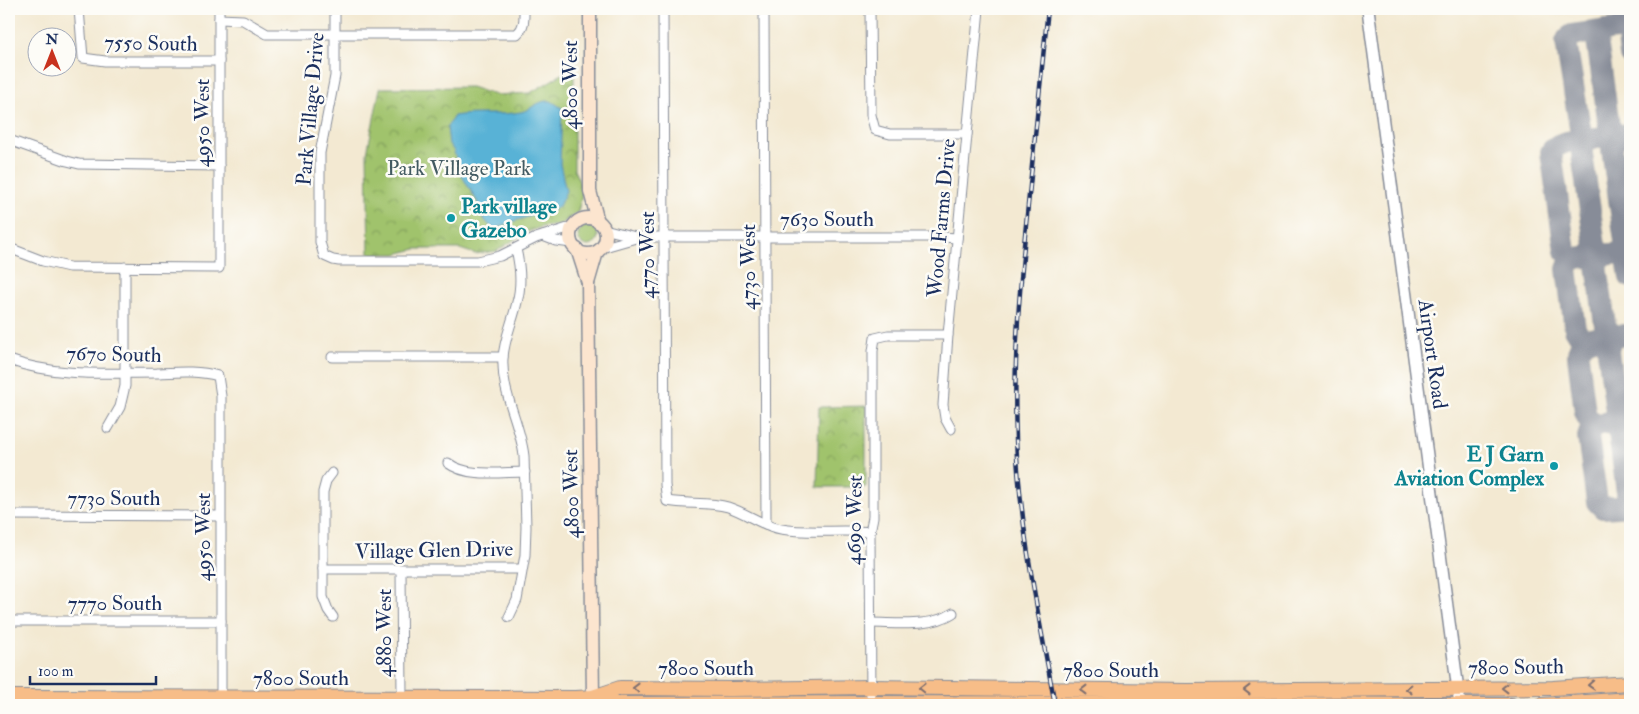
<svg xmlns="http://www.w3.org/2000/svg" width="1639" height="714" font-family="'IM FELL Double Pica',serif">
<style>
.green{fill:#a0c36c;stroke:#5e7965}
.park{fill:url(#park-crowns);stroke:#5e7965}
.water{fill:#59b2d6;stroke:#3a709a}
.lines{fill:none;stroke-linecap:round;stroke-linejoin:round}
.taxiway{stroke:#878c98;stroke-width:22}
.minor-casing{stroke:#878c98;stroke-width:11}
.tertiary-casing{stroke:#878c98;stroke-width:14}
.secondary-casing{stroke:#878c98;stroke-width:15}
.primary-casing{stroke:#878c98;stroke-width:16}
.minor{stroke:#fff;stroke-width:9}
.tertiary{stroke:#fff;stroke-width:11}
.secondary{stroke:#fce5cf;stroke-width:12}
.primary{stroke:#f7bd88;stroke-width:14}
.rail-casing{stroke:#1b2f5e;stroke-width:4.5}
.rail{stroke:#fdfcf7;stroke-width:2.5;stroke-dasharray:8;stroke-linecap:butt}
.oneway{stroke:#7e6f71}
.culture-dot{fill:#0f9aa8;stroke:#fdfcf7;stroke-width:2}
.labels{text-anchor:middle;stroke-width:5;stroke-linejoin:round;paint-order:stroke}
.street-label{font-size:21px;fill:#1b2f5e;stroke:#fdfcf7}
.park-label{font-size:21px;fill:#435b62;stroke:#fdfcf7}
.culture-label{font-size:21px;font-weight:bold;fill:#0d838f;stroke:#fdfcf7;text-anchor:start}
</style>
<defs>
<pattern id="park-crowns" width="20" height="18" patternUnits="userSpaceOnUse" patternTransform="scale(1.25)"><rect width="20" height="18" fill="#a0c36c"/><path d="M2 6a3 3 0 1 1 6 0M12 15a3 3 0 1 1 6 0" fill="none" stroke="#829f5c"/></pattern>
</defs>
<rect width="100%" height="100%" fill="#fdfcf7"/>
<filter id="ink" filterUnits="userSpaceOnUse"><feTurbulence type="fractalNoise" baseFrequency=".02" numOctaves="2"/><feDisplacementMap in="SourceGraphic" scale="10" xChannelSelector="R" yChannelSelector="G"/><feConvolveMatrix kernelMatrix="1 2 1 2 8 2 1 2 1" color-interpolation-filters="sRGB"/></filter>
<filter id="wash" filterUnits="userSpaceOnUse"><feTurbulence type="fractalNoise" baseFrequency=".0096" numOctaves="4" result="noise"/><feDisplacementMap in="SourceGraphic" scale="20" xChannelSelector="R" yChannelSelector="G"/><feGaussianBlur stdDeviation="1.12" result="paint"/><feColorMatrix in="noise" values="0 0 0 0 0 0 0 0 0 0 0 0 0 0 0 0 0 1.4 0 .05"/><feComposite in="paint" operator="in"/></filter>
<g filter="url(#wash)">
<rect width="100%" height="100%" fill="#f3e9d2"/>
<circle class="green" cx="588" cy="236" r="10"/>
<g class="park">
<polygon points="574,67 574,170 583,190 578,212 560,225 541,227 523,234 497,251 475,254 460,249 416,249 396,254 369,254 367,153 380,88 471,87 495,95 530,93"/>
<polygon points="866,406 866,487 817,487 819,407"/>
</g>
<path class="water" d="M546,101h5l11,7 -2,56 6,27 -7,15 -7,5h-14l-7,5 -23,7 -14,7 -11,-12 -6,-17 -18,-30 -5,-20 -5,-7 -2,-17 7,-11c22,-4 45,0 67,-4 9,-2 16,-10 25,-11z"/>
<g class="lines">
<g class="taxiway">
<polyline points="1630,27 1572,35 1568,38 1566,42 1581,134 1585,138 1589,139 1630,134"/>
<polyline points="1630,29 1628,37 1630,55"/>
<polyline points="1604,30 1598,35 1597,40 1609,126 1614,133 1620,136"/>
<polyline points="1620,136 1613,142 1612,150 1625,241 1630,248"/>
<polyline points="1589,139 1582,146 1582,154 1595,245 1598,251 1606,255 1600,258 1597,265 1605,325 1610,333 1617,336"/>
<path d="M1589,139c-12,2 -31,1 -38,13l14,99 6,6 4,1 55,-6"/>
<polyline points="1630,256 1628,264 1630,277"/>
<polyline points="1575,258 1569,264 1567,269 1575,329 1580,337 1591,340"/>
<path d="M1625,335c-16,2 -47,-1 -47,21l7,56 3,7 10,5 32,-4"/>
<polyline points="1617,336 1610,342 1608,351 1616,411 1619,416 1627,420 1621,426 1619,432 1627,493 1630,500"/>
<polyline points="1598,424 1591,428 1588,437 1597,502 1603,508 1630,506"/>
</g>
</g>
</g>
<g filter="url(#ink)">
<g class="lines">
<defs>
<g id="minor">
<polyline points="79,9 83,58 105,61 219,61"/>
<polyline points="335,9 335,76 320,153 320,242 324,256 333,260 339,261 478,261 500,256 536,238 574,226"/>
<path d="M663,9l2,476 2,16c20,4 42,0 61,6 19,6 34,19 53,22 29,5 60,0 89,3"/>
<polyline points="764,9 766,524"/>
<polyline points="870,9 871,115 875,130 890,134 967,134"/>
<path d="M219,19l24,1 24,14h250c8,-7 7,-16 7,-25"/>
<polyline points="9,140 67,161 79,164 219,166"/>
<polyline points="604,229 636,237 942,237 957,238"/>
<polyline points="543,236 556,241 572,243"/>
<polyline points="9,248 43,261 69,267 219,268 219,9"/>
<polyline points="601,248 636,238"/>
<polyline points="332,357 503,357"/>
<path d="M9,360c47,17 99,13 148,13 20,-1 41,-3 61,3l3,20v302"/>
<polyline points="108,428 120,407 125,386 125,267"/>
<polyline points="951,429 945,418 943,405 948,335 979,9"/>
<path d="M448,463c20,15 53,9 77,9"/>
<polyline points="332,473 326,481 323,492 323,597 328,610 333,617"/>
<polyline points="9,515 220,516"/>
<polyline points="323,569 522,569"/>
<polyline points="401,569 402,698"/>
<path d="M509,617l8,-17 8,-45 1,-28 -2,-71c-4,-34 -23,-63 -21,-98 1,-19 10,-37 14,-56 5,-17 3,-36 -1,-53"/>
<polyline points="9,621 221,621"/>
<path d="M871,623c26,0 59,5 82,-10"/>
<polyline points="871,703 870,532 873,517 873,351 875,338 888,335 948,335"/>
</g>
<polyline id="tertiary" points="1368,9 1460,705"/>
<g id="secondary">
<polyline points="590,9 590,191 598,222"/>
<circle cx="588" cy="236" r="18"/>
<polyline points="577,249 588,283 593,697"/>
<polyline points="588,283 597,252"/>
</g>
<g id="primary">
<polyline points="9,697 576,698 593,697 620,688 730,689 871,687 1187,691 1553,688 1630,683"/>
<polyline points="593,697 614,704 871,703 1511,705"/>
<polyline points="1542,705 1630,699"/>
</g>
</defs>
<use href="#minor" class="minor-casing"/>
<use href="#tertiary" class="tertiary-casing"/>
<use href="#secondary" class="secondary-casing"/>
<use href="#primary" class="primary-casing"/>
<use href="#minor" class="minor"/>
<use href="#tertiary" class="tertiary"/>
<use href="#secondary" class="secondary"/>
<use href="#primary" class="primary"/>
<defs>
<path id="rail" d="M1048,9c-7,65 -13,130 -20,196 -8,78 -15,156 -12,234 4,90 23,178 39,266"/>
</defs>
<use href="#rail" class="rail-casing"/>
<use href="#rail" class="rail"/>
</g>
<defs><path id="oneway-chevron" d="M-2-3.5L2.5 0L-2 3.5" fill="none" stroke-width="1.6" stroke-linecap="round" stroke-linejoin="round" transform="scale(1.25)"/></defs>
<g class="oneway">
<use href="#oneway-chevron" transform="translate(1591 685) rotate(177)"/>
<use href="#oneway-chevron" transform="translate(636 688) rotate(-179)"/>
<use href="#oneway-chevron" transform="translate(922 688) rotate(-179)"/>
<use href="#oneway-chevron" transform="translate(1505 688) rotate(180)"/>
<use href="#oneway-chevron" transform="translate(1409 689) rotate(179)"/>
<use href="#oneway-chevron" transform="translate(1084 690) rotate(-180)"/>
<use href="#oneway-chevron" transform="translate(1247 690) rotate(180)"/>
</g>
</g>
<g class="culture-dot">
<circle cx="451" cy="218" r="5"/>
<circle cx="1554" cy="466" r="5"/>
</g>
<g class="labels">
<g class="street-label">
<text transform="translate(151 43) rotate(1)" y="7">7550 South</text>
<text transform="translate(570 85) rotate(-90)" y="7">4800 West</text>
<text transform="translate(310 109) rotate(-85)" y="7">Park Village Drive</text>
<text transform="translate(202 123) rotate(-90)" y="7">4950 West</text>
<text transform="translate(941 218) rotate(-85)" y="7">Wood Farms Drive</text>
<text x="827" y="226">7630 South</text>
<text transform="translate(647 255) rotate(-90)" y="7">4770 West</text>
<text transform="translate(748 267) rotate(-90)" y="7">4730 West</text>
<text transform="translate(114 354) rotate(1)" y="7">7670 South</text>
<text transform="translate(1433 354) rotate(82)" y="7">Airport Road</text>
<text transform="translate(571 494) rotate(-91)" y="7">4800 West</text>
<text x="114" y="505">7730 South</text>
<text transform="translate(854 520) rotate(-89)" y="7">4690 West</text>
<text transform="translate(203 537) rotate(-90)" y="7">4950 West</text>
<text transform="translate(434 550) rotate(-1)" y="7">Village Glen Drive</text>
<text x="115" y="610">7770 South</text>
<text transform="translate(384 633) rotate(-90)" y="7">4880 West</text>
<text transform="translate(1516 667) rotate(-1)" y="7">7800 South</text>
<text x="706" y="675">7800 South</text>
<text x="1111" y="677">7800 South</text>
<text x="301" y="685">7800 South</text>
</g>
<g class="park-label">
<text x="459" y="175">Park Village Park</text>
</g>
<g class="culture-label">
<text x="461" y="213">Park village<tspan x="461" dy="24">Gazebo</tspan></text>
<text x="1544" y="461" text-anchor="end">E J Garn<tspan x="1544" dy="24">Aviation Complex</tspan></text>
</g>
</g>
<rect width="1639" height="714" fill="none" stroke="#fdfcf7" stroke-width="30"/>
<g transform="translate(52 52)"><circle r="24" fill="#fdfcf7" stroke="#a3aaba"/>
<path d="M0-4L9 19L0 12L-9 19Z" fill="#c8321e"/>
<text y="-8" font-size="14" font-weight="bold" text-anchor="middle" fill="#1b2f5e">N</text>
</g>
<path d="M30 676v8h126v-8" fill="none" stroke="#1b2f5e" stroke-width="2.5"/>
<text x="38" y="676" font-size="15" fill="#1b2f5e" stroke="#fdfcf7" stroke-width="4" paint-order="stroke">100 m</text>
</svg>
